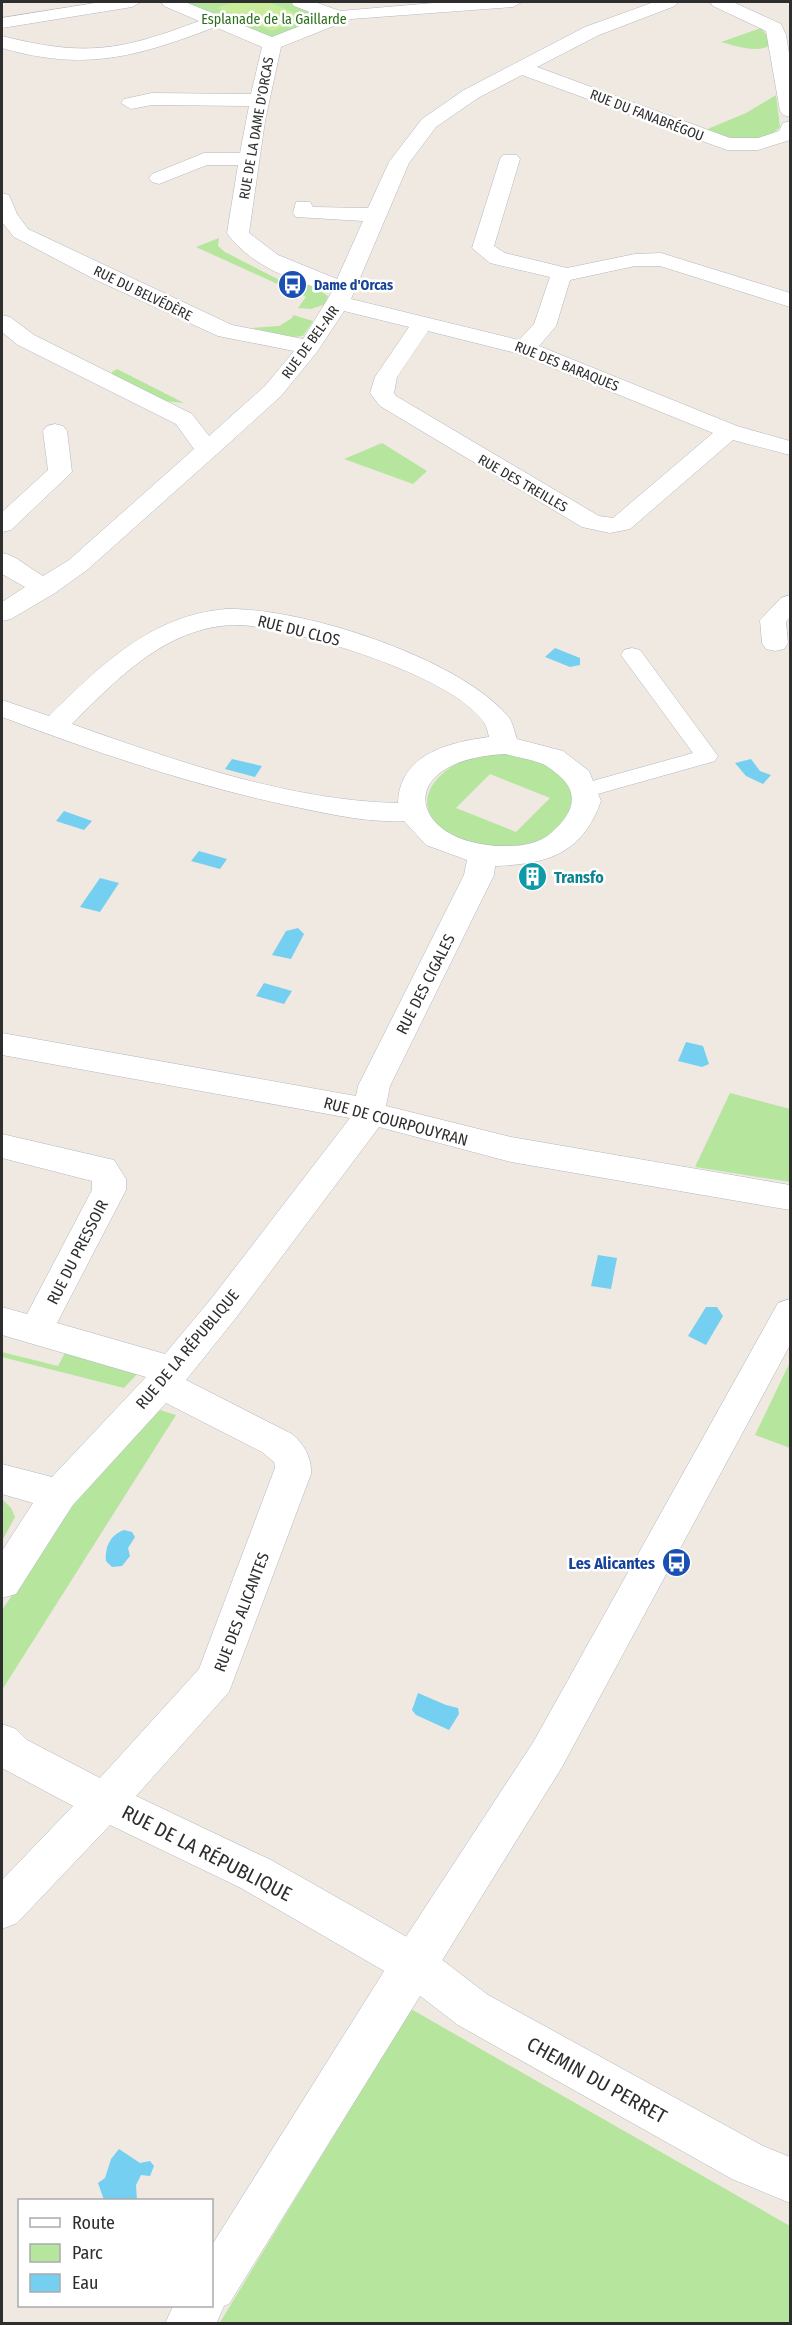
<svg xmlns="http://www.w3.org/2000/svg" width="792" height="2325" font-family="'Fira Sans Condensed',sans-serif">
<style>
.green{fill:#b6e59e;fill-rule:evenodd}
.pitch{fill:#c9ec9a}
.water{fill:#75cff0}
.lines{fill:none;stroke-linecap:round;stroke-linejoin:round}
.pedestrian-casing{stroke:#b4b7c1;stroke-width:1}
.minor-casing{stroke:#b4b7c1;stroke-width:1}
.tertiary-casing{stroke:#b4b7c1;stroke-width:1}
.pedestrian{fill:#fff;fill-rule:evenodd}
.minor{fill:#fff;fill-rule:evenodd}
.tertiary{fill:#fff;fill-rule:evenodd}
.labels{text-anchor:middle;stroke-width:5;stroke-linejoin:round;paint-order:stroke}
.far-park-label{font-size:14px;fill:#2c6e1b;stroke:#fff}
.far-street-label{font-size:14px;fill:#2e2e2e;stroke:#fff}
.far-transit-label{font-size:14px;font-weight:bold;fill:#164399;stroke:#fff;text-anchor:start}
.street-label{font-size:16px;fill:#2e2e2e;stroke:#fff}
.culture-label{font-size:16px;font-weight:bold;fill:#0d838f;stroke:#fff;text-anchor:start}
.transit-label{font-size:16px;font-weight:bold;fill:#164399;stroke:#fff;text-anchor:end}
.near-street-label{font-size:20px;fill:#2e2e2e;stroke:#fff}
</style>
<rect width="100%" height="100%" fill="#efe9e1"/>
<g class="green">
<polygon points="181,2 289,2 320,15 321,20 282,38 261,36"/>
<path d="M761,28l6,8 2,10c-14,7 -33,0 -48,-4z"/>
<path d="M776,95l4,32c-20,21 -53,10 -77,4l43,-18z"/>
<polygon points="219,238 218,246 225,252 295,288 307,282 328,296 326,304 311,309 298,308 306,297 196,247"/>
<polygon points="293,315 313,321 303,336 293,337 251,328 279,326 292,318"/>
<polygon points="117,369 184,403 163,401 113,376 112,372"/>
<polygon points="382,443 427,471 413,484 344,459"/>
<path d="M503,754c24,2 66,13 69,43 1,6 0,13 -1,19 -6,6 -12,15 -19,20 -30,18 -89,14 -114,-11 -28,-28 4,-58 32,-67 10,-4 22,-3 33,-4zM490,774l60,24 -34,34 -60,-24z"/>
<polygon points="730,1093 790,1109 790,1182 695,1167"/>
<polygon points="67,1349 140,1371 124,1388 2,1357 2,1352 58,1366"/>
<polygon points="790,1362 790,1448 755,1435"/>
<polygon points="160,1410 176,1415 2,1690 2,1610 87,1485"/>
<polygon points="2,1499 11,1508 15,1517 2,1541"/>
<polygon points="411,2009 790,2226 790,2323 219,2324"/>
</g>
<polygon class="pitch" points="233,2 269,2 305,17 272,31 217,8"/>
<g class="water">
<polygon points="555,648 580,658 580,665 570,667 545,657"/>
<polygon points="232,759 262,766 255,777 225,769"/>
<polygon points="751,759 760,771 771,775 763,784 746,776 735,763"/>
<polygon points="64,811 92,821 84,830 56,821"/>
<polygon points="199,851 227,859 220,869 191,861"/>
<polygon points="100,878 119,883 100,912 80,907"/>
<polygon points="298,928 304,934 291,959 272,955 286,931"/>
<polygon points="264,983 292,991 284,1004 256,996"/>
<polygon points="686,1042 703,1046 709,1064 702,1067 678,1061"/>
<polygon points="598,1255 617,1258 611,1289 591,1286"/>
<polygon points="706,1307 717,1307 723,1316 706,1345 688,1336"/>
<path d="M124,1530l8,2 3,5 -7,11 2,8 -8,10 -10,1 -6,-6c-1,-14 4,-26 18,-31z"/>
<polygon points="418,1693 446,1705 458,1708 459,1714 449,1730 416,1715 412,1710"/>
<polygon points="119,2149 140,2163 150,2161 154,2166 150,2176 141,2175 136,2185 137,2200 104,2200 98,2183 105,2178 111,2159"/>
</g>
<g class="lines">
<defs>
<polygon id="pedestrian" points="632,648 640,650 718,756 715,761 594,795 586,797 578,795 574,790 578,785 693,753 621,655 624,650"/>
<g id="minor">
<polygon points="101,2 141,2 132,7 2,28 2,18"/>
<path d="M161,2h24l87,35 51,-20 -29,-11 -3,-4h24l25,9 105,-9h77l-9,5 -162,12 -70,28 -16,74 -16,112 29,22 59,24 26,-58 -67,-4 -3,-4 3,-11h14l3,5 55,1 21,-46 33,-43 42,-29 121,-63 69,-25h24l-3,4 -76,29 -62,32 193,71h28l21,-7 4,-8 7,-2v19l-32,10h-31l-205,-75 -44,23 -42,29 -27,36 -58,136 168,41 15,-16 16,-47 -60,-14 -18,-15 28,-89 3,-4h14l3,4 -26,87 11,7 62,15 68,-14 26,-1 129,40v14l-130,-41h-25l-65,14 -14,46 -17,20 198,80 53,15v14l-57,-15 -103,89 -20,4 -28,-6 -202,-121 -10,-13 5,-16 34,-50 -65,-16 -27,41 -36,44 -64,58 -130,116 -32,23 -44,26 -9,2v-19l23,-15 -23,-13v-21c14,2 28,16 41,23l26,-16 125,-111 -18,-25 -158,-79 -16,-13v-17l8,2 24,18 158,79 17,22 56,-50 29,-35 -76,-15 -122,-56 -82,-43 -12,-15v-29l7,2 8,19 11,15 204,96 71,14 29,-47c-37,-10 -82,-26 -105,-59l11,-68h-31l-48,19 -7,-2 -3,-4 3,-4 52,-21h36l9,-47 -97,-1 -21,4 -10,-6 3,-4 28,-6 99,1 11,-47 -47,-20c-78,30 -131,45 -213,21v-12c83,21 118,15 197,-15l-35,-15zM428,331l88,22 197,80 -100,85 -14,-2 -203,-120 -2,-3 3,-16z"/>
<polygon points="710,2 733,2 781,24 786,35 790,59 790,117 783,115 780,111 766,31 713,6"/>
<polygon points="55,424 63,426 67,431 72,472 11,530 2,532 2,512 48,470 43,431 47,426"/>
<polygon points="790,595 790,617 786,622 788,643 784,649 775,651 766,649 762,643 760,620 781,598"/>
<path d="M226,609c75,-2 230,48 281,106 6,7 7,16 10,24l46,12 26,20 12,30c-19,53 -53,63 -106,65l-1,9 -104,211 -4,20 125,31 279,48v25l-279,-48 -132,-35 -144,192 -49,61 106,54c12,10 20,24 19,40l-82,218 -93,104 135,64 157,89 60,46 275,151 27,11v46l-58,-24 -274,-154 -60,-46 -157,-91 -131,-63 -93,98 -15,6v-49l71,-74 -71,-38v-44l14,5 11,11 73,38 99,-109 76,-201 -1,-6 -12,-10 -96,-49 -94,103 -56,88 -14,4v-47l31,-48 -31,-9v-30l50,13 94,-100 -144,-42v-28l25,7 65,-124v-9l-90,-23v-24l112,26 12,19v11l-69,133 108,31 46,-55 139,-181 -348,-63v-22l354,63 2,-10 106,-211 3,-15 -41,-15 -22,-24c-39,2 -79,-8 -118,-16 -97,-21 -191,-53 -284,-88v-17l47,16c51,-50 102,-101 177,-107zM240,625c55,3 216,51 245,99 2,4 3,9 4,13 -39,5 -90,17 -91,66 -108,-2 -225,-43 -326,-79 47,-47 97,-100 168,-99zM505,754c12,3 24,5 35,9 6,2 11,6 16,10 26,20 17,41 -5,60 -11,10 -28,13 -42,13 -100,2 -121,-86 -4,-92z"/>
</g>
<polygon id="tertiary" points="790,1299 790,1345 562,1767 229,2304 224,2306 216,2324 165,2324 173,2306 212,2306 212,2245 398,1949 534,1741 778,1303"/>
</defs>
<use href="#pedestrian" class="pedestrian-casing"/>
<use href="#minor" class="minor-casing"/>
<use href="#tertiary" class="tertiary-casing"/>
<use href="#pedestrian" class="pedestrian"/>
<use href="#minor" class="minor"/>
<use href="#tertiary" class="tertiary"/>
</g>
<defs>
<symbol id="bus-disc" viewBox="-11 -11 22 22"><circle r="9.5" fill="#1a4fb4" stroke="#fff"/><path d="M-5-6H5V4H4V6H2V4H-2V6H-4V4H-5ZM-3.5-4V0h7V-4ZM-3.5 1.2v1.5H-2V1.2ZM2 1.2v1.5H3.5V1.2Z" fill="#fff"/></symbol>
<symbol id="building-disc" viewBox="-11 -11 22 22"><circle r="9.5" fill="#0f9aa8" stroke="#fff"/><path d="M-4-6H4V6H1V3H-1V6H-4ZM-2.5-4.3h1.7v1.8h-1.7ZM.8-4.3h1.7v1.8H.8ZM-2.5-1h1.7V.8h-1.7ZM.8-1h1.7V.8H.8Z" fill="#fff"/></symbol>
</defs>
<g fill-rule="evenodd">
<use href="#bus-disc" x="276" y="268" width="33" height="33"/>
<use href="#building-disc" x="516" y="860" width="33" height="33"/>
<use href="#bus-disc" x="660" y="1546" width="33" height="33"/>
</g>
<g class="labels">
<g class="far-park-label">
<text x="274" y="24">Esplanade de la Gaillarde</text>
</g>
<g class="far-street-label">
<text transform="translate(647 115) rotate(21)" y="5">RUE DU FANABRÉGOU</text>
<text transform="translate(256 128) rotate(-80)" y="5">RUE DE LA DAME D'ORCAS</text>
<text transform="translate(143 293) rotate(26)" y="5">RUE DU BELVÉDÈRE</text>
<text transform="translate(310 342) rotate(-54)" y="5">RUE DE BEL-AIR</text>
<text transform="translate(567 366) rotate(22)" y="5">RUE DES BARAQUES</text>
<text transform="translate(523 483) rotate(30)" y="5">RUE DES TREILLES</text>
</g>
<g class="far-transit-label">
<text x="314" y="290">Dame d'Orcas</text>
</g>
<g class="street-label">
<text transform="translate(299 630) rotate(14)" y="6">RUE DU CLOS</text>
<text transform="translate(425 984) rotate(-63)" y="6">RUE DES CIGALES</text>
<text transform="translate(396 1121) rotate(15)" y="6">RUE DE COURPOUYRAN</text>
<text transform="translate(77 1252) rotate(-63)" y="6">RUE DU PRESSOIR</text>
<text transform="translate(187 1349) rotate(-50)" y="6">RUE DE LA RÉPUBLIQUE</text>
<text transform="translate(241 1612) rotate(-69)" y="6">RUE DES ALICANTES</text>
</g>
<g class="culture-label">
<text x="554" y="883">Transfo</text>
</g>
<g class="transit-label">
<text x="655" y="1569">Les Alicantes</text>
</g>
<g class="near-street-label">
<text transform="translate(207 1853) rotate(27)" y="7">RUE DE LA RÉPUBLIQUE</text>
<text transform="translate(597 2080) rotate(29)" y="7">CHEMIN DU PERRET</text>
</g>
</g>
<rect width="792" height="2325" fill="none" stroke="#2e2e2e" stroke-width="6"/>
<rect x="18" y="2199" width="195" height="108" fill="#ffffff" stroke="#ababab" stroke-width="1.5"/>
<rect x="30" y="2218" width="30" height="9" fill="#ffffff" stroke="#ababab" stroke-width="1.5"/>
<text x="72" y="2229" font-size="18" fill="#2e2e2e">Route</text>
<rect x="30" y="2244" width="30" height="18" fill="#b6e59e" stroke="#ababab" stroke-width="1.5"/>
<text x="72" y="2259" font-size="18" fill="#2e2e2e">Parc</text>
<rect x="30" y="2274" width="30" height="18" fill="#75cff0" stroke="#ababab" stroke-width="1.5"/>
<text x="72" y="2289" font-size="18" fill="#2e2e2e">Eau</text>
</svg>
